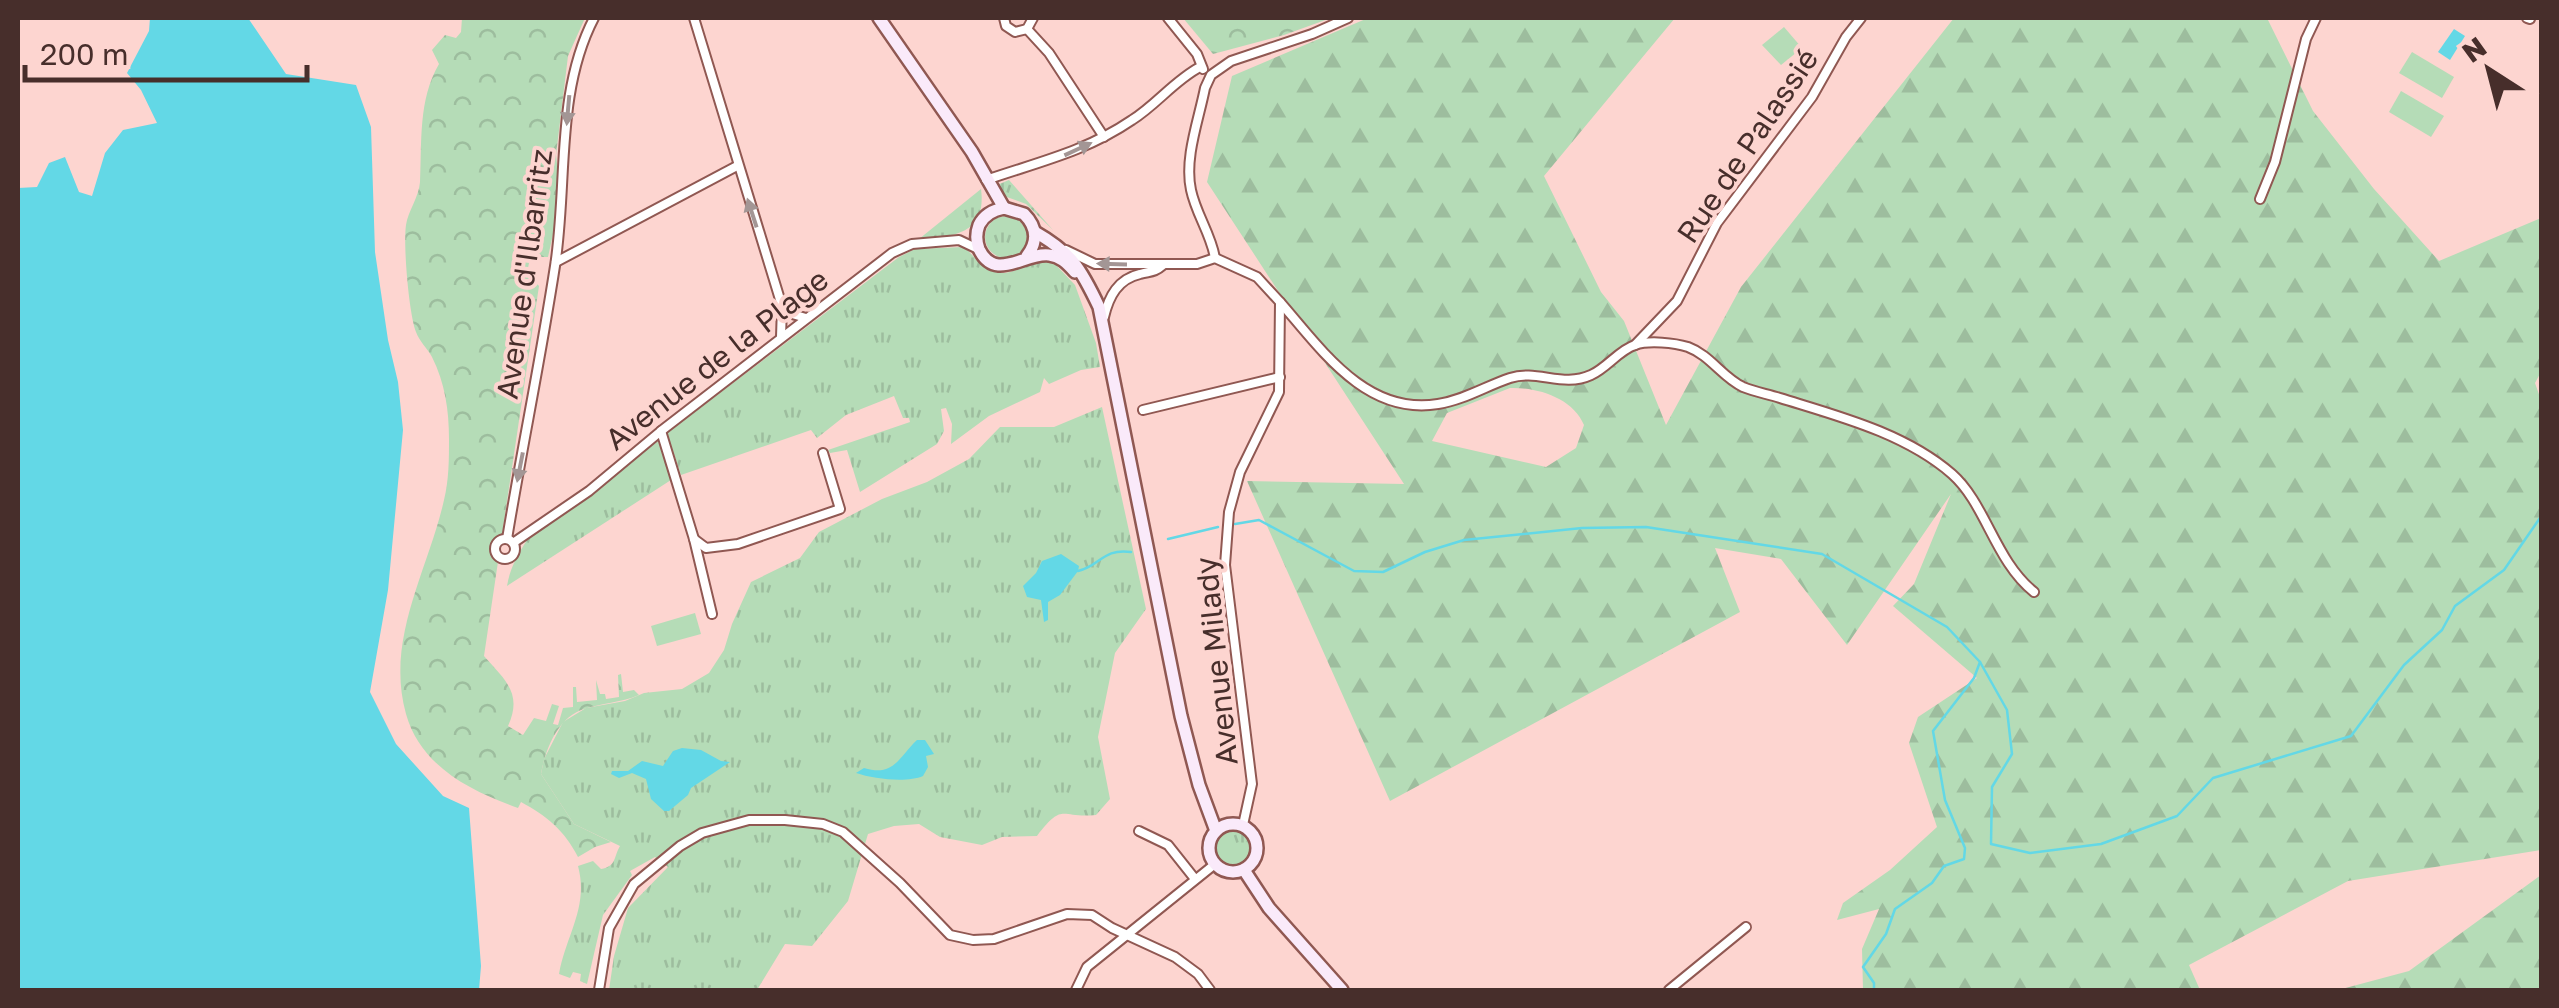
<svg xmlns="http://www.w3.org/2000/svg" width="2559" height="1008" font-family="'Golos Text',sans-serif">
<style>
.grass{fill:url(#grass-tufts)}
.forest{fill:url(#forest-firs);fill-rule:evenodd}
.park{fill:url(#park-crowns)}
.pitch{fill:#b5dcb7}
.water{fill:#63d8e6}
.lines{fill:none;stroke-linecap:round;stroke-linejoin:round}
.stream{stroke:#63d8e6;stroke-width:2.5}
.street-casing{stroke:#905852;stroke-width:12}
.secondary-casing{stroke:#905852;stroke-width:16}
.street{stroke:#fff;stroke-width:8}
.secondary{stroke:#faeafa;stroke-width:11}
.oneway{fill:#a39695}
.labels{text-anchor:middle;stroke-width:8;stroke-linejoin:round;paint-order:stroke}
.street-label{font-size:30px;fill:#472e2b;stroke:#fdd5d0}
</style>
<defs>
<pattern id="grass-tufts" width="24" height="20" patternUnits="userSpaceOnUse" patternTransform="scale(2.5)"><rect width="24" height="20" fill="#b5dcb7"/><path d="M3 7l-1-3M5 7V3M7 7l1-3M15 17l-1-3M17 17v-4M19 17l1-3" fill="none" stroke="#9dbd9e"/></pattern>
<pattern id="forest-firs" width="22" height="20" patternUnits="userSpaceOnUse" patternTransform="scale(2.5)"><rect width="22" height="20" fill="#b5dcb7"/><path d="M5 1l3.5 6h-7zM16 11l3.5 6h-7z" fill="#9dbd9e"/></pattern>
<pattern id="park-crowns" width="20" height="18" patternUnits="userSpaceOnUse" patternTransform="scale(2.5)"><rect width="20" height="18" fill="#b5dcb7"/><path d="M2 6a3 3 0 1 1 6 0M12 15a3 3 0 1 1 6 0" fill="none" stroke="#9dbd9e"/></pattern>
</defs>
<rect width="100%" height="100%" fill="#fdd5d0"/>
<g class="grass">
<polygon points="1009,180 1053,230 1026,204 1004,196 997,185"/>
<path d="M981,189c6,45 -28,48 -62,50z"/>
<circle cx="1006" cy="237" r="21"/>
<path d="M963,247c8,5 11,11 18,17 21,19 39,3 60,-5l15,6 19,20 21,58 4,24 -19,3 -32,14 -5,-6 -4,14 -51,24 -38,28 1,-20 -6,-16 -5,1 3,22 -7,13 -77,48 -13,-42 -17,3 -2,-3 82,-28 -1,-4h-6l-9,-22 -48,19 -29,23 -6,-8 -130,45 -14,-42 232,-176 16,-8z"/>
<path d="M1102,407l44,202 -31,44 -17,84 12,62 -14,16c-36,4 -32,-14 -59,21l-35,1 -20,8 -42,-8 -21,-13 -25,2 -26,8 -20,67 -36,45 -27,-2 -28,46h-148l5,-34 14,-48 40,-41 -13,-10 -25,14 2,4 -29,40 -16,69 -7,-3 1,-7 -8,-2 -3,6 -11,-4c7,-39 30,-67 19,-108l15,-5 8,8c16,-3 12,-11 19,-23l-46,-22 -33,-50 3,-15 19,-37 23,-14 39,-7 19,-8 38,-4 27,-16 15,-23 8,-26 19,-42 49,-24 19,-26 63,-33 45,-17 42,-23 31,-32h54z"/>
<path d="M658,441l13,39 -164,106c3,-18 10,-30 20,-46z"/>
<circle cx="1233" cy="848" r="17"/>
</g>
<g class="forest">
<path d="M1368,18h307l-131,158 57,116 23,29 42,104 75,-138 213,-269h313l46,93 61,78 65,72 102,-43 1,152 -7,13 7,20 -1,447 -193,31 -159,84 11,25h-337l-1,-41 17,-40 -42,11 6,-17 47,-33 47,-43 -28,-84 9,-26 59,-39 -84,-72 21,-22 37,-90 -104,151 -66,-86 -66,-11 25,64 -350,189 -143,-320 157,3 -197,-302 25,-106zM1510,388c27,-1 63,10 74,37l-8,23 -30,19 -114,-26 15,-28z"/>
<polygon points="2541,875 2541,990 2338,990 2409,971"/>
</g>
<g class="park">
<path d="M462,18h123l-17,38 -12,99 5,43 -13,59h-10l-9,6 -2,10 12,13 -55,370c21,24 39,37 24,70l15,9 11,-17 12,3 6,-17 7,2 -6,18 5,1 5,-17 10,-1v-20h3l1,15 20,-2 -1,-20 4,14h5l1,5 13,-2 -1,-22 3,-1 2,18 11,-2 5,5c-19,8 -37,8 -55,14 -26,8 -39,41 -43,65l33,50 37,18 -16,5 -17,10c-14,-27 -31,-41 -57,-55l-3,6c-47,-17 -97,-41 -112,-94 -21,-75 22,-143 38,-214 5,-20 5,-41 5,-61 0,-29 -4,-56 -17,-82 -4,-8 -13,-16 -16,-25 -7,-18 -13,-87 -10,-107 2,-14 13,-28 14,-43 2,-40 -2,-82 19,-118l-7,-14 13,-15 11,3 5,-6z"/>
<polygon points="1183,18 1331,18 1284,35 1213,54"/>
</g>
<g class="pitch">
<polygon points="1784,27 1802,48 1781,65 1762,45"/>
<polygon points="2412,52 2454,77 2442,98 2399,73"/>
<polygon points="2401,91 2444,116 2431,137 2389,112"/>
<polygon points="695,613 701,634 657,646 651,626"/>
</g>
<g class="water">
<polygon points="150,18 248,18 286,74 356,85 371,127 375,252 388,340 398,382 403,430 388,590 370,692 396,744 443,796 469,808 481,966 479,990 18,990 18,188 37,187 49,163 65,157 79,192 92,196 105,153 123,130 157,123 141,90 127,73 149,31"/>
<polygon points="2454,29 2465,36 2450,60 2438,52"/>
<polygon points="1061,554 1079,566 1078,571 1060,595 1048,602 1048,620 1044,622 1041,600 1027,597 1023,586 1036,573 1042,561"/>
<path d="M917,740h8l9,14 -8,2 2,11 -5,9c-16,7 -49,3 -67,-3l8,-5c30,9 34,-10 53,-28z"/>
<polygon points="682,748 701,750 721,761 730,762 691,788 688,795 669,811 664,811 651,799 646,779 632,773 619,778 611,774 612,771 628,771 642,761 663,766 673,751"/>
</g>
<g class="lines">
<g class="stream">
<polyline points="1235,524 1259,520 1354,571 1383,572 1425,552 1464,540 1582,528 1646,527 1822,554 1947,627 1980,662 2007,710 2012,754 1992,787 1991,844 2030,853 2101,844 2177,816 2213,778 2351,736 2404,665 2442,630 2455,606 2504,570 2542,515"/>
<polyline points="1168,539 1218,527"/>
<path d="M1078,571c22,-5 25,-23 53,-19"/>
<polyline points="1874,990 1874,983 1863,967 1886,934 1895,909 1932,883 1944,866 1964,859 1965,848 1945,800 1933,731 1974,678 1980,662"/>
</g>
<defs>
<g id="street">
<polyline points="694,18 782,306 781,337"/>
<polyline points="1004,18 1006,26 1015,32 1027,29 1033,18"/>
<polyline points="1168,18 1197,54 1203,69"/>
<polyline points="2527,18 2530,19"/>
<polyline points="1027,29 1049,53 1104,137"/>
<path d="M986,180c52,-18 99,-28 146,-60 24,-15 43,-40 68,-53"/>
<polyline points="2260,199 2275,162 2306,39 2316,18"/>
<polyline points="1066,250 1095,264 1197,264 1215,258 1257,277 1280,302 1279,392 1240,472 1229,512 1225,565 1252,784 1243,825"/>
<path d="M1215,258c-4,-24 -19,-44 -24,-68 -7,-32 8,-71 14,-102l6,-13 20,-14 81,-27 36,-16"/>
<polyline points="556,262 737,166"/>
<path d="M1280,302c41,47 86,114 158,102 26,-4 48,-18 72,-26 27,-9 53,10 81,-3 16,-7 28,-25 44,-30 14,-5 40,-2 53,2 22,8 35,31 55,40 12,5 25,7 37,11 58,18 125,35 172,76 34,30 43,87 82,118"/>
<polyline points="782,306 792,314 806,318"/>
<path d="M1104,317c5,-21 14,-38 36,-43 10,-3 14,-1 23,-9"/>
<polyline points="1635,345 1677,301 1717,223 1812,97 1846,37 1861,18"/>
<polyline points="1143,410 1280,377"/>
<polyline points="661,431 694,539 712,614"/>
<circle cx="505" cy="549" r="10"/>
<path d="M507,539c15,-91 34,-182 48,-273 13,-83 0,-173 39,-248"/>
<polyline points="694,539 706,548 738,544 840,509 823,453"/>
<polyline points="513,543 589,491 661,431 892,253 912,244 959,240 980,250"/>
<polyline points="1139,831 1168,845 1195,879"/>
<polyline points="599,990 609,928 634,884 680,846 702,833 749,820 785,820 823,824 843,832 900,883 950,935 973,940 994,939 1067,914 1092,915 1112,928 1175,957 1198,974 1210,990"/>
<polyline points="1076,990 1087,967 1215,864"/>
<polyline points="1669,990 1746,927"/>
</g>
<g id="secondary">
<polyline points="879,18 972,152 1004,208"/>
<path d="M1035,232c37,21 46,37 64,75l82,409 18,69 17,46"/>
<path d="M1027,256c11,-14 10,-29 -3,-42l-20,-6c-11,2 -20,7 -25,17 -3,8 -3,16 0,24 16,34 46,3 70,6 11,1 18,8 26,17"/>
<circle cx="1233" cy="848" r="24"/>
<polyline points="1244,870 1269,908 1342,990"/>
</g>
</defs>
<use href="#street" class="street-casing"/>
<use href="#secondary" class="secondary-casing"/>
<use href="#street" class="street"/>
<use href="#secondary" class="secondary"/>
</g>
<defs><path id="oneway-solid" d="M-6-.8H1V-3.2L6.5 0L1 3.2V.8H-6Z" transform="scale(2.5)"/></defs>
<g class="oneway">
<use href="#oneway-solid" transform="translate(568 110) rotate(95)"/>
<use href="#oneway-solid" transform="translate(1078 149) rotate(-25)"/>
<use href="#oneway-solid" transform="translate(752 213) rotate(-108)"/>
<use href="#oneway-solid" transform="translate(1112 264) rotate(-178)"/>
<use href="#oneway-solid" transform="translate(520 467) rotate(101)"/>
</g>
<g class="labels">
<g class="street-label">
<text transform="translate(1748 146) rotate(-56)" y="10">Rue de Palassié</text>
<text transform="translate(525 274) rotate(-82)" y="10">Avenue d'Ilbarritz</text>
<text transform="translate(717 360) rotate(-38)" y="10">Avenue de la Plage</text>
<text transform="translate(1217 661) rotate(-96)" y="10">Avenue Milady</text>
</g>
</g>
<rect width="2559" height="1008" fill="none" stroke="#472e2b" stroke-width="40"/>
<g transform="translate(2489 70) rotate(324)" stroke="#fdd5d0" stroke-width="8" paint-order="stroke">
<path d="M0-8L18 38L0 25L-18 38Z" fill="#472e2b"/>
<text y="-15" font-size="28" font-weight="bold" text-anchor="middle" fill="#472e2b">N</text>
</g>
<path d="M25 65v15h282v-15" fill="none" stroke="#472e2b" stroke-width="5"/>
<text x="40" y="65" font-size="30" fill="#472e2b" stroke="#fdd5d0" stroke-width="8" paint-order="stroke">200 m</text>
</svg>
